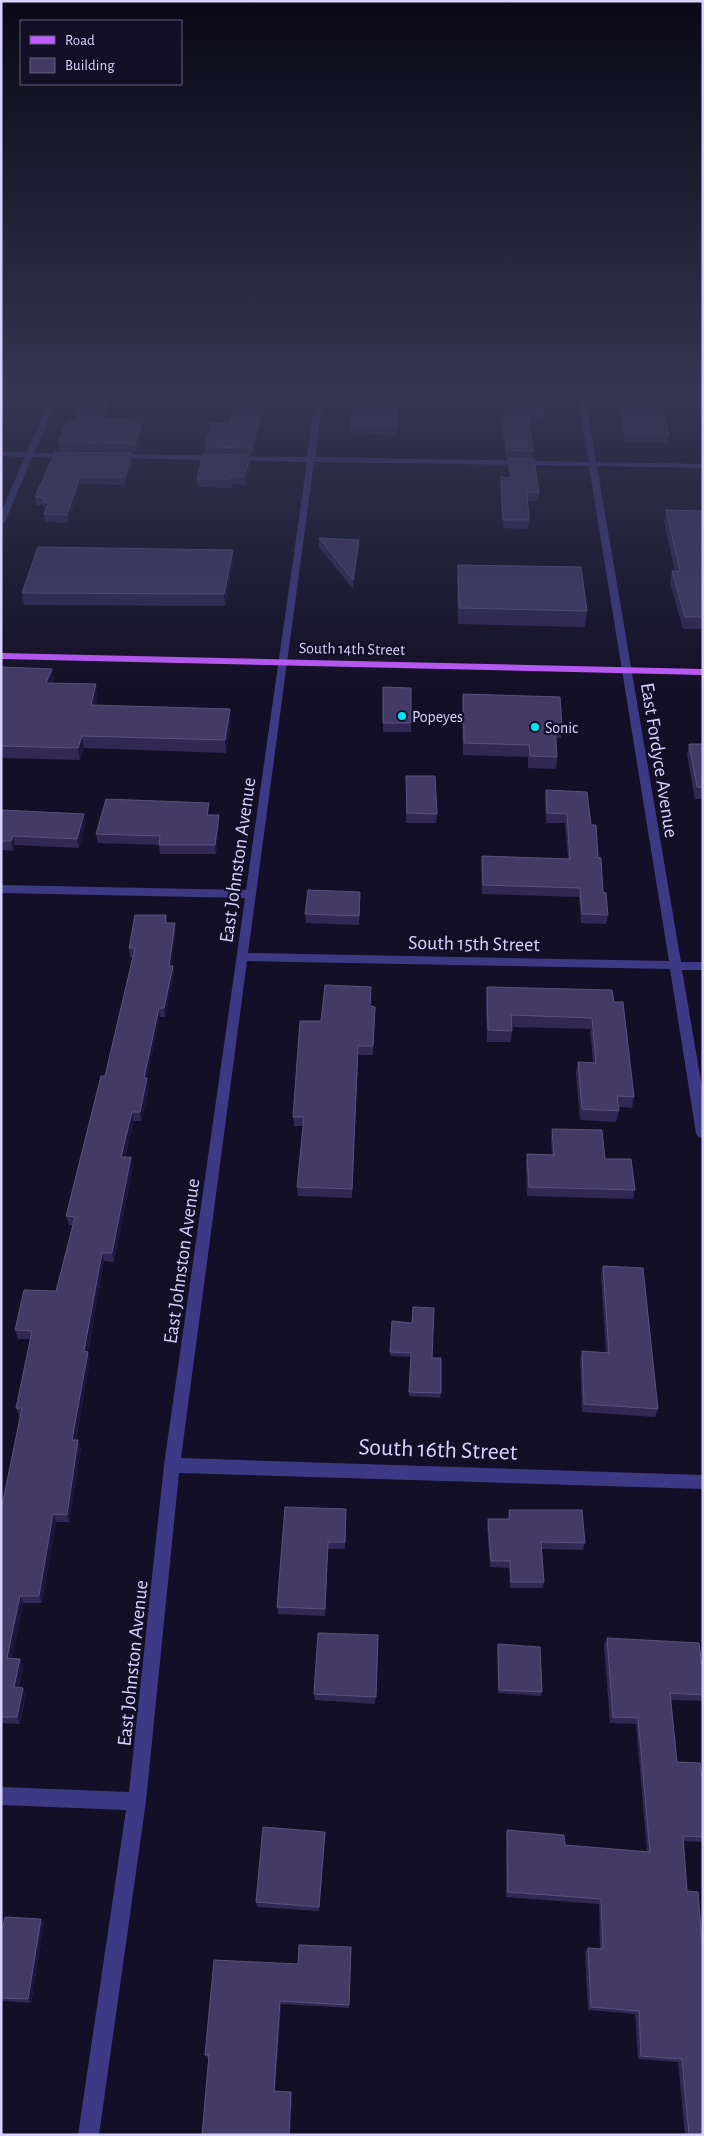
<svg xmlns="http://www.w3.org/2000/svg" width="704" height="2136" font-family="'Alegreya Sans',sans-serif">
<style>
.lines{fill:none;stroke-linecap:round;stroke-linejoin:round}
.street{fill:#3d3a85;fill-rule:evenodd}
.primary{fill:#c25bff;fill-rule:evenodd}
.wall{fill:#312854}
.shaded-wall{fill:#1d163a}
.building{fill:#433a66;stroke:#5a527e}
.poi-dot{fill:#00e5ff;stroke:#130f26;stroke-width:2}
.labels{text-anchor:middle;stroke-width:4.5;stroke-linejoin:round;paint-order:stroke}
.far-street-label{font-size:16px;fill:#d9d4ff;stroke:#130f26}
.far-poi-label{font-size:16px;fill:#d9d4ff;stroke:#130f26;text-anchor:start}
.street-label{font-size:20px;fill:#d9d4ff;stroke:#130f26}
.near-street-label{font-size:24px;fill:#d9d4ff;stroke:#130f26}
</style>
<rect width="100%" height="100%" fill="#130f26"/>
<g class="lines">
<g class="street">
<polygon points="52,393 60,393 34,453 69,454 73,456 69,458 32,457 5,522 1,524 1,512 25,457 1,456 1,452 27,452"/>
<path d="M316,393h8l-9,64 274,5 -12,-69h8l11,69 107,2v4l-106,-2 84,496h22v8h-21l21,123v45l-5,-1 -2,-4 -26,-164 -423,-8 -66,497 522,17v14l-524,-16 -33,328 -47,334h-21l48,-325 -125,-5v-18l128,5 35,-327 81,-567 -244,-5v-8l245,5 61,-428 -191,-4 -4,-2 4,-2 191,3zM314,462l275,4 80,495 -421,-8z"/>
</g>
<polygon class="primary" points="1,653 703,669 703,675 1,659"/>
</g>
<g class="wall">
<polygon points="1,393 14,393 4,415 1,415"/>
<polygon points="237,393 268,393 267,399 252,454 206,453 205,447 229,423"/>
<polygon points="398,393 397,435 351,433 351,426 358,401"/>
<polygon points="502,393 541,393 544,415 543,423 529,423 533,451 532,459 539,493 538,501 528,501 529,520 528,529 503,528 500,486 501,477 509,478 508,467 508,459 506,459 502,428 503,420 505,420"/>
<polygon points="615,393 658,393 669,435 667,443 625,442"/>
<polygon points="111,404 106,419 143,418 144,426 136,452 60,451 58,442 75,421"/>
<polygon points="55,452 133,461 125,485 81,484 68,523 45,522 44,514 46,510 45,510 44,505 36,505 35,497"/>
<polygon points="250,455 250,463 246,485 232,484 231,488 198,487 197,479"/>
<polygon points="666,510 703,511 703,629 683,629 670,583 672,571 675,571 664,522"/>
<polygon points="319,538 359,548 353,589 319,547"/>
<polygon points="233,562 225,606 24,605 22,593"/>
<polygon points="458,565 587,611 585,627 458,624 457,580"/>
<polygon points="1,667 52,669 54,681 53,683 98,696 96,705 231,721 226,753 84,748 80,760 1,758"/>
<polygon points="383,687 411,723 411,732 383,732"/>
<polygon points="463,694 562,727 561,738 556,738 557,757 556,769 528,768 528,757 463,755 462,705"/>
<polygon points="689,744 703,744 703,799 695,799 687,755"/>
<polygon points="406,776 437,814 436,823 406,823"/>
<polygon points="546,790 591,825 598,857 603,892 608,915 606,924 581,923 579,897 482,894 481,865 482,856 568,859 565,823 546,823 545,800"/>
<polygon points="209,803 209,815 219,824 216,854 160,854 159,845 98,843 96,834"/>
<polygon points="1,810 86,823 79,848 15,845 13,851 1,850"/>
<polygon points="360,892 359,925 306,923 305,914"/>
<polygon points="166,915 167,923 176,932 171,966 173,966 174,975 165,1017 160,1017 147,1078 149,1087 141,1121 134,1121 125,1157 131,1157 133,1166 114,1262 104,1261 88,1352 90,1360 76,1440 81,1448 69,1522 56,1522 42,1603 23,1603 12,1658 20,1659 23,1665 19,1688 26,1694 20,1724 1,1723 1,1511 20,1416 19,1416 16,1408 31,1339 18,1339 15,1330 56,1291 73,1225 69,1225 66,1216 105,1076 133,957 130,957 129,948"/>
<polygon points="487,987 614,1002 634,1097 632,1108 618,1107 619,1111 616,1122 580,1120 576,1073 578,1062 593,1063 590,1029 512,1027 511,1042 487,1042 486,998"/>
<polygon points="371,996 370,1006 375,1007 373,1055 358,1055 352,1198 298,1196 297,1187 303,1126 294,1126 293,1117 321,1021"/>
<polygon points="552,1129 605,1159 635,1190 633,1199 527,1196 526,1163 527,1154 552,1155 551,1138"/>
<polygon points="603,1266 658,1409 655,1417 582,1412 580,1359 582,1351 606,1353 601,1274"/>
<polygon points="392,1321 432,1358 441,1393 440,1398 409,1396 411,1357 390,1356"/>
<polygon points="509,1510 585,1543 583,1550 541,1549 544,1582 543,1588 510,1588 509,1568 490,1567 487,1526 488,1519 508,1519"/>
<polygon points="346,1517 345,1549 328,1549 325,1616 278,1614 277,1607"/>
<polygon points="378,1635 375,1704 315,1700 314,1694"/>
<polygon points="607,1638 703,1675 703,1699 702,1701 671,1700 677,1762 703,1785 703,1842 683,1841 703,2135 685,2135 678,2062 638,2059 635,2014 588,2010 585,1952 588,1948 600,1949 599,1904 506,1897 506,1835 507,1830 565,1845 647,1852 636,1724 610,1723 604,1645"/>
<polygon points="498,1644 542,1692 541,1696 498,1693 497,1648"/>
<polygon points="325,1832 325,1837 319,1911 257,1907 256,1902"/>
<polygon points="44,1923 31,2003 1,2001 1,1930"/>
<polygon points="351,1947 349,2008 281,2004 275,2091 291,2092 292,2094 290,2135 202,2135 209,2058 207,2058 205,2055 298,1964"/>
</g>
<g class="shaded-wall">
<polygon points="9,393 14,393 4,415 3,408"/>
<polygon points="267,393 268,393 267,399 252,454 252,448"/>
<polygon points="110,396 111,404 104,427 103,419"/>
<polygon points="143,418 144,426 136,452 135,444"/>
<polygon points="132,453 133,461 125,485 125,477"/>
<polygon points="250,455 250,463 246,485 245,476"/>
<polygon points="80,477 81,484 68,523 67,515"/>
<polygon points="359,540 359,548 353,589 353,580"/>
<polygon points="233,550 233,562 225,606 224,594"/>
<polygon points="52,669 54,681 49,695 46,683"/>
<polygon points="96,684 98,696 92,717 91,705"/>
<polygon points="230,709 231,721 226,753 225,740"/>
<polygon points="82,736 84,748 80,760 78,748"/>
<polygon points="209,803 209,812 208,824 207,815"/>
<polygon points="84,814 86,823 79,848 77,839"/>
<polygon points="219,815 219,824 216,854 215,845"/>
<polygon points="13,836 15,845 13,851 11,841"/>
<polygon points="175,923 176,932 170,975 169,966"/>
<polygon points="173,966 174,975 165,1017 164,1008"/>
<polygon points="159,1008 160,1017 146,1085 147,1078 149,1087 141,1121 140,1112 144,1078"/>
<polygon points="132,1112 134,1121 123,1166 121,1157"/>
<polygon points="131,1157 133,1166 114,1262 112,1253"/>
<polygon points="102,1253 104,1261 86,1360 84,1351"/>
<polygon points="88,1352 90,1360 74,1448 72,1440"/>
<polygon points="78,1440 81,1448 69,1522 67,1515"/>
<polygon points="53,1514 56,1522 42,1603 39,1596"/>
<polygon points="328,1542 328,1549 325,1616 325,1609"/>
<polygon points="20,1596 23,1603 11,1664 7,1658"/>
<polygon points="20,1659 23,1665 17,1694 14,1687"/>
<polygon points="23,1688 26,1694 20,1724 17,1717"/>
<polygon points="325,1832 325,1837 319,1911 319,1907"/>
<polygon points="41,1919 44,1923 31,2003 28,1999"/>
<polygon points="280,2001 281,2004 274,2093 274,2091"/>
<polygon points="291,2092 292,2094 290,2135 289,2135"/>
</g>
<g class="building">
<polygon points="1,393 9,393 3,408 1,408"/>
<polygon points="237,393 267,393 252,448 205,447 211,423 229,423"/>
<polygon points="358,393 398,393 397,427 351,426 354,401 358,401"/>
<polygon points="503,393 541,393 544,415 528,415 533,451 507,450 503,420 506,421"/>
<polygon points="618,393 658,393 669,435 626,434"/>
<polygon points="83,396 110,396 103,419 143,418 135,444 58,442 67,421 75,421"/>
<polygon points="55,452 132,453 125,477 80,477 67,515 44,514 49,503 43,502 45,498 35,497"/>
<polygon points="203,454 250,455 245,476 231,476 230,479 197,479"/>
<polygon points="508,459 534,459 539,493 527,492 529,520 503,520 501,477 511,478"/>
<polygon points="666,510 703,511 703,617 685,617 672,571 680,571"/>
<polygon points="319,538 359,540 353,580"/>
<polygon points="38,547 233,550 224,594 22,593"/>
<polygon points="458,565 581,567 587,611 459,608"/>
<polygon points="1,667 52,669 46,683 96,684 91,705 230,709 225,740 82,736 78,748 1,746"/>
<polygon points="383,687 411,688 411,723 383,723"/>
<polygon points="463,694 560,697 562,727 555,726 557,757 530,756 529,745 464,743"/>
<polygon points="689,744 703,744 703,788 697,787"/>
<polygon points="406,776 435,776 437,814 407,813"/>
<polygon points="546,790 587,792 591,825 596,825 598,857 601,858 603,892 606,893 608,915 582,914 580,888 483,885 482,856 570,859 567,814 547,813"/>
<polygon points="106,799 209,803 207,815 219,815 215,845 159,845 160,836 96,834"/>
<polygon points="1,810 84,814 77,839 13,836 11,841 1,841"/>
<polygon points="308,890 360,892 359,916 305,914"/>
<polygon points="135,915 166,915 165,923 175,923 169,966 173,966 164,1008 159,1008 144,1078 147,1078 140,1112 132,1112 121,1157 131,1157 112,1253 102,1253 84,1351 88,1352 72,1440 78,1440 67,1515 53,1514 39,1596 20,1596 7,1658 20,1659 14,1687 23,1688 17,1717 1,1717 1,1511 22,1408 16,1408 32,1331 15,1330 24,1290 56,1291 75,1217 66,1216 101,1076 105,1076 135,948 129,948"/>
<polygon points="325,985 371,987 370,1006 375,1007 373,1046 358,1046 352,1189 297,1187 304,1117 293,1117 300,1021 321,1021"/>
<polygon points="487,987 612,990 614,1002 623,1002 634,1097 617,1096 619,1111 582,1109 578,1062 596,1063 592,1018 511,1015 512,1031 488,1030"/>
<polygon points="552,1129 602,1130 605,1159 631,1159 635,1190 529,1187 527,1154 554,1155"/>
<polygon points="603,1266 643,1268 658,1409 584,1404 582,1351 609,1353"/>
<polygon points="413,1307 434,1308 432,1358 441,1358 441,1393 409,1392 411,1353 390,1352 392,1321 412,1323"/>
<polygon points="285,1507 346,1509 345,1542 328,1542 325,1609 277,1607"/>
<polygon points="509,1510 582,1510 585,1543 541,1542 544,1582 511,1582 510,1561 491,1561 488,1519 510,1519"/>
<polygon points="318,1633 378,1635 376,1697 314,1694"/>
<polygon points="607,1638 699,1643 703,1675 703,1695 670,1693 677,1762 700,1763 703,1785 703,1837 683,1836 687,1891 698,1892 703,1956 703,2135 689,2135 682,2059 641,2056 639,2011 591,2007 588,1948 603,1949 601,1899 508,1892 507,1830 564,1835 565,1845 650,1852 638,1718 613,1717"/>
<polygon points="498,1644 540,1647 542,1692 499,1690"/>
<polygon points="263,1827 325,1832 319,1907 256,1902"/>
<polygon points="5,1917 41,1919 28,1999 1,1998 1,1930 2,1930"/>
<polygon points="299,1945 351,1947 349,2005 280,2001 274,2091 291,2092 289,2135 202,2135 209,2055 205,2055 214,1960 298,1964"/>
</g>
<linearGradient id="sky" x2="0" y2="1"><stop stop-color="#0a0815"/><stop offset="0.57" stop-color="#333752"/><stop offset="1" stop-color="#333752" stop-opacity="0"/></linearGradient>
<rect width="704" height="692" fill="url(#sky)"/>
<g class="poi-dot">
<circle cx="402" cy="716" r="5"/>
<circle cx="535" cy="727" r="5"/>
</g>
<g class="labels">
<g class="far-street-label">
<text transform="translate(352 648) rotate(1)" y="6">South 14th Street</text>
</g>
<g class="far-poi-label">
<text x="412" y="722">Popeyes</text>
<text x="545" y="733">Sonic</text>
</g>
<g class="street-label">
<text transform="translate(660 760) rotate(81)" y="7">East Fordyce Avenue</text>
<text transform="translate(237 860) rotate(-82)" y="7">East Johnston Avenue</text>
<text transform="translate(474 943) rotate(1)" y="7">South 15th Street</text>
<text transform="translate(181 1261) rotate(-82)" y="7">East Johnston Avenue</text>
<text transform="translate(132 1663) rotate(-84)" y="7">East Johnston Avenue</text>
</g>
<g class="near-street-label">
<text transform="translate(438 1449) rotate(2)" y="8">South 16th Street</text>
</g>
</g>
<rect width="704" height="2136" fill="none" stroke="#d9d4ff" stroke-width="5"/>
<rect x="20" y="20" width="162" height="65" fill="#130f26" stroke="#625e7d"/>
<rect x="30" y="36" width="25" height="8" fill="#c25bff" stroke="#625e7d"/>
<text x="65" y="45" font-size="15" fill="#d9d4ff">Road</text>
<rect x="30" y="58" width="25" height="15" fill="#433a66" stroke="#625e7d"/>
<text x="65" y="70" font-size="15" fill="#d9d4ff">Building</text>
</svg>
